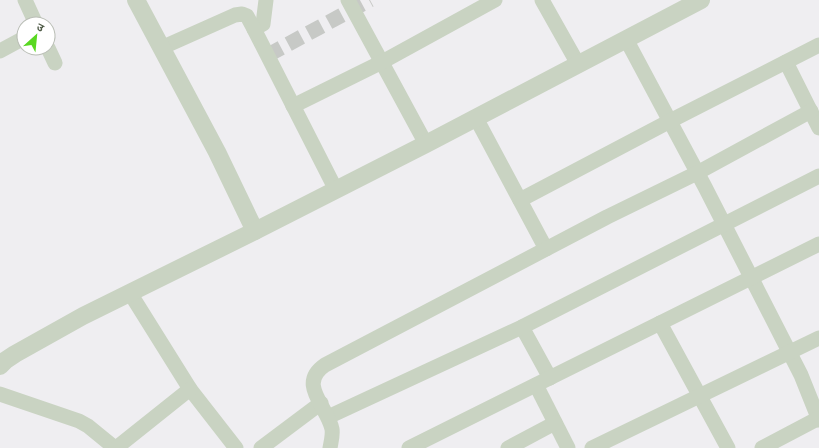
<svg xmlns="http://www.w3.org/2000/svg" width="819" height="448" font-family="Montserrat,'Noto Sans Devanagari',sans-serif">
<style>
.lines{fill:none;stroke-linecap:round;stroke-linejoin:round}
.minor-tunnel{stroke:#c7c9c6;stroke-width:15;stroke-dasharray:15 8;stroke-linecap:butt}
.minor{stroke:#c9d3c2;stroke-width:15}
.tertiary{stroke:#c9d3c2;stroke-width:18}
</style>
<rect width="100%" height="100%" fill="#efeef1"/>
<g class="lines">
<polyline class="minor-tunnel" points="268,55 370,0"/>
<g class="minor">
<polyline points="25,0 36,24"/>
<polyline points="348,0 426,144"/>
<polyline points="542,0 578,64"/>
<polyline points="254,29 263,24 266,0"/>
<polyline points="626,39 705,187 801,375 819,420"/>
<polyline points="48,48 55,63"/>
<polyline points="161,48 235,15 242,14 247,16 254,29 336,190"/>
<polyline points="0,51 24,38"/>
<polyline points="786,62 819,128"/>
<polyline points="293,106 382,62 495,0"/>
<polyline points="476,118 546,249"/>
<polyline points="520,200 670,121 819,45"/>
<polyline points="130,293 190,389 236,448"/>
<polyline points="660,323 728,448"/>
<polyline points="522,327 550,378"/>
<polyline points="536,385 568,448"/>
<polyline points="0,394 79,421 88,426 115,448"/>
<polyline points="328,417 522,327 819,176"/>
<polyline points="116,448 190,389"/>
<polyline points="261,448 321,403"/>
<path d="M330,448c1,-6 3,-13 2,-19 -5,-23 -35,-45 -7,-64l282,-148 90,-44 114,-62"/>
<polyline points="409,448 819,244"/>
<polyline points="508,448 555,423"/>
<polyline points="592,448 819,338"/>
<polyline points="762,448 819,418"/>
</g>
<g class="tertiary">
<polyline points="136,0 217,152 255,231"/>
<polyline points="0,366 6,360 15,354 83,316 255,231 426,144 701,0"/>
</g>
</g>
<g transform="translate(36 36) rotate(27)"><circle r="19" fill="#ffffff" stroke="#b9bdb5"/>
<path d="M0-3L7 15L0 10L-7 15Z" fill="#59d821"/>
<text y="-6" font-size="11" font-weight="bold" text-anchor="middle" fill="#4f5b47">उ</text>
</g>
</svg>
